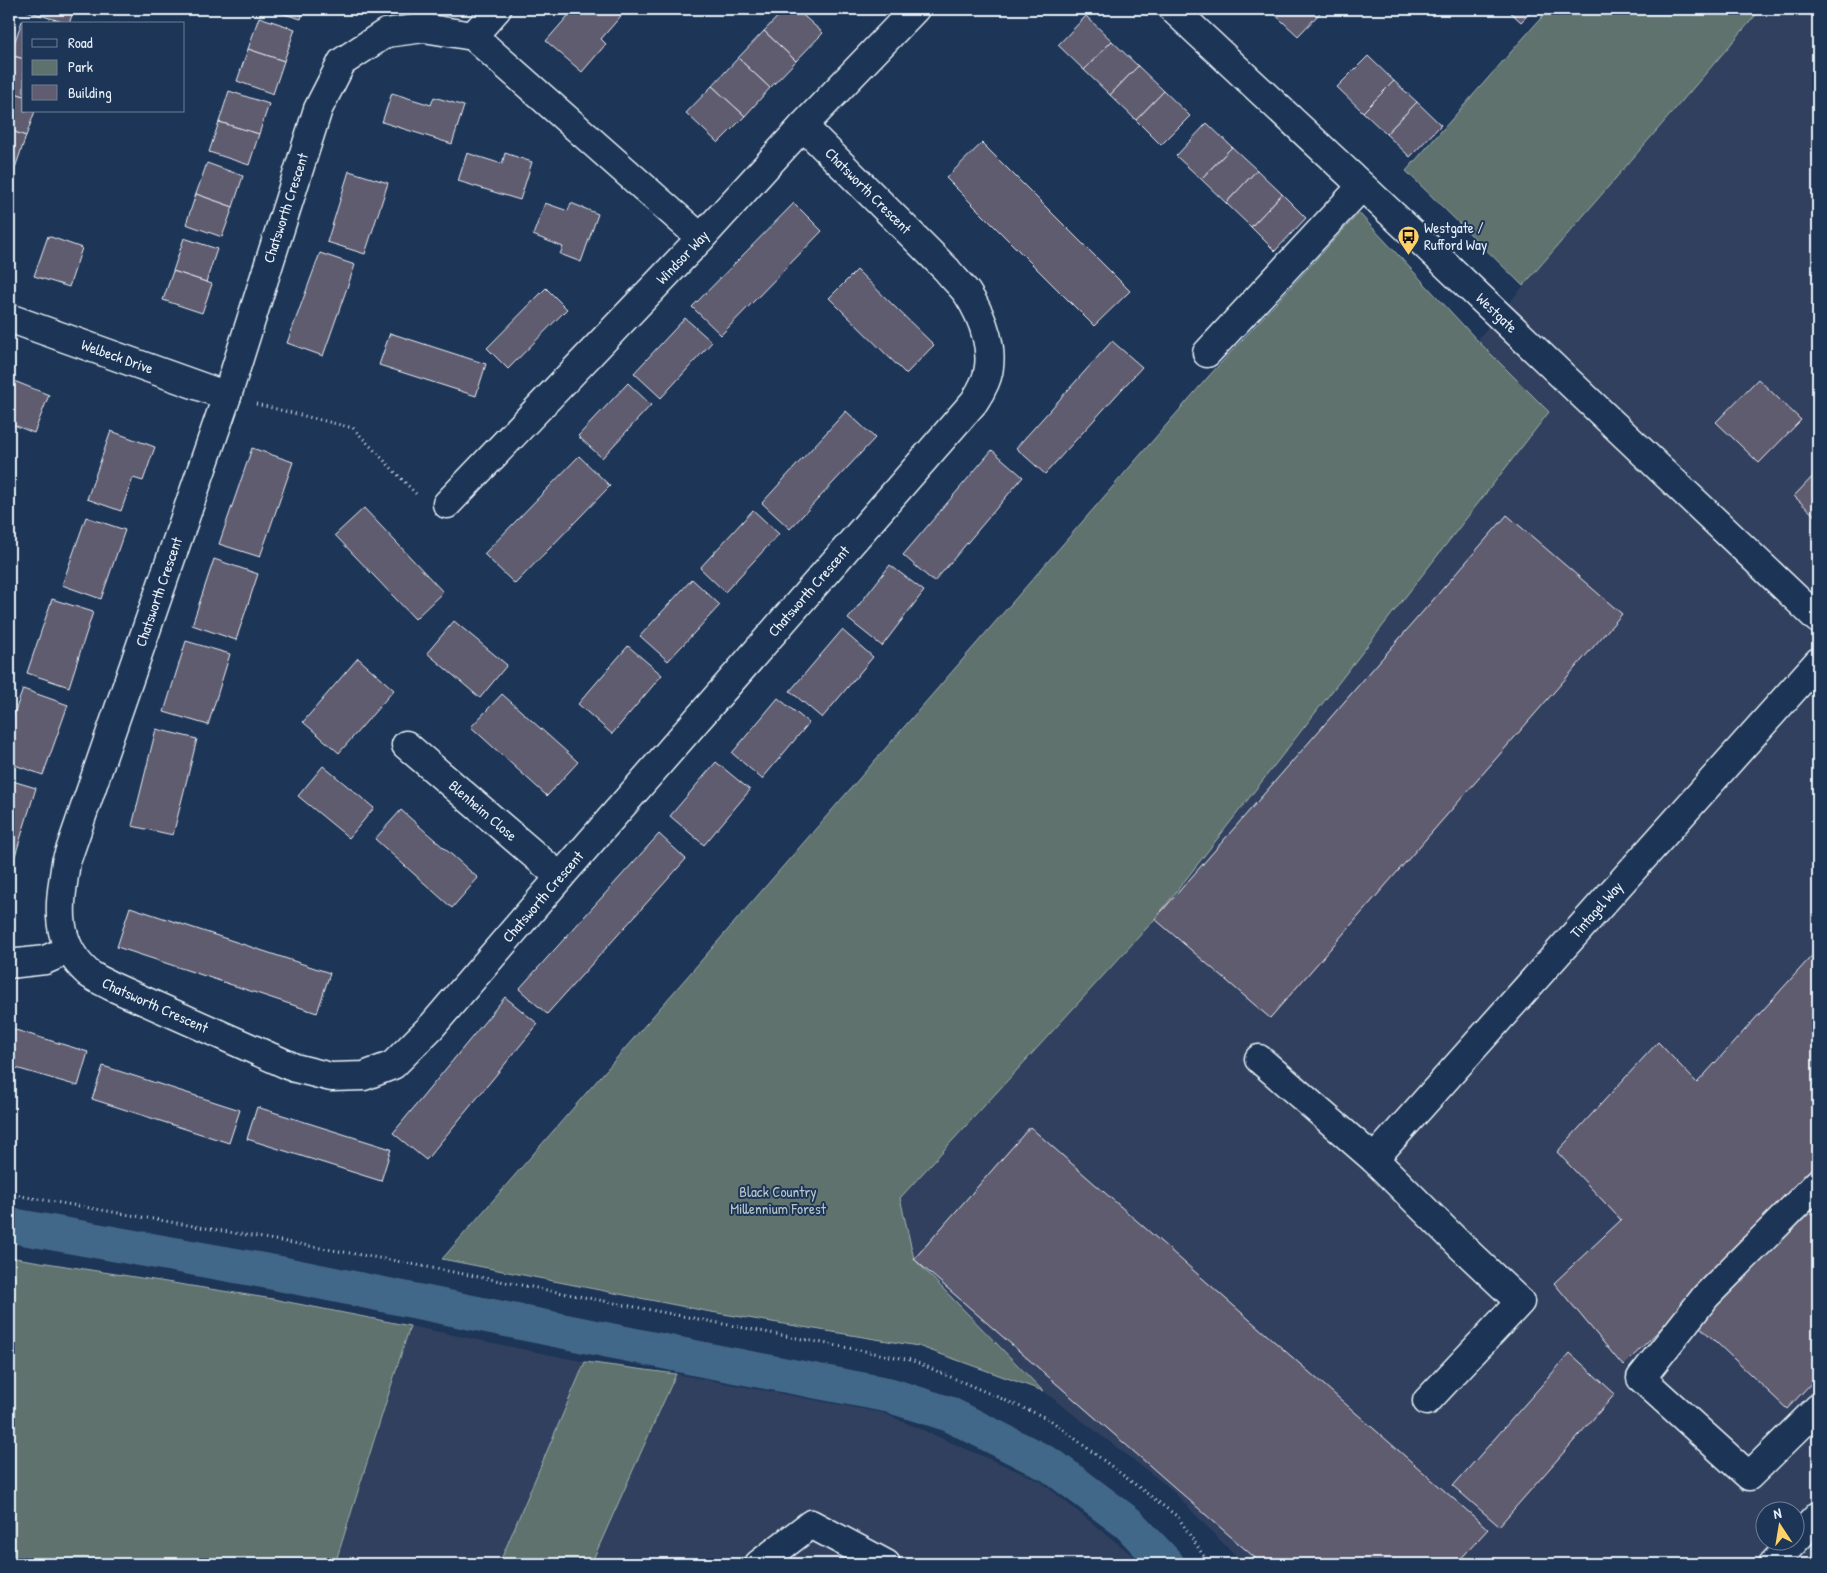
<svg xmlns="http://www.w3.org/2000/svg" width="1827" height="1573" font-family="'Patrick Hand',sans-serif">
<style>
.built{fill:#31415e;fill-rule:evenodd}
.green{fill:#5e726d;stroke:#a3b2b2}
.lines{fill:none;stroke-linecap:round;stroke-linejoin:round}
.canal{stroke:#426789;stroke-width:35}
.building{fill:#615c70;stroke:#e8f1f8}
.minor-casing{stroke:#e8f1f8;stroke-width:31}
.path{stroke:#e8f1f8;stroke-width:3;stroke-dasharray:1 4;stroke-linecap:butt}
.minor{stroke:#1d3557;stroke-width:28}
.labels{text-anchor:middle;stroke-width:4;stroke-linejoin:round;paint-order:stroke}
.street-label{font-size:15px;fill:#e8f1f8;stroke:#1d3557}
.poi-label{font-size:15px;fill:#e8f1f8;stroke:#1d3557;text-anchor:start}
.park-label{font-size:15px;fill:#b8c5c7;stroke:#1d3557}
</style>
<rect width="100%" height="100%" fill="#1d3557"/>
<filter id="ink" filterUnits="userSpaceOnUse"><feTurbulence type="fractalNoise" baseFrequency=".02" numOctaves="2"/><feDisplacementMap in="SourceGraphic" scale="10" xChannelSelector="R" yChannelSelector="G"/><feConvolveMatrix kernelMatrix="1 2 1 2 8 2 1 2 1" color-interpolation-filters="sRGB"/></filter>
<g filter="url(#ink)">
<g class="built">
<path d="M1761,9h57v1555h-575l-73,-76 -127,-97 -125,-45 -207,-34 663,-870 103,-102zM1764,1510h30v30h-30z"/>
<polygon points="410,1326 585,1362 676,1374 883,1413 1040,1481 1143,1564 335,1564"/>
</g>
<g class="green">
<polygon points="1549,9 1761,9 1523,286 1406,171"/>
<polygon points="1359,213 1477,340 1549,412 1155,919 900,1198 914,1259 1043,1391 918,1346 711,1312 442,1259 1208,377"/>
<polygon points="9,1257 273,1299 410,1326 335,1564 9,1564"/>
<polygon points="585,1362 676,1374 591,1564 499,1564"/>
</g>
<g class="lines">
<polyline class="canal" points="9,1225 277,1273 701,1359 889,1395 949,1414 1052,1466 1128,1523 1167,1564"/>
</g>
<g class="building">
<polygon points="28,9 74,9 69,24 27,11"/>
<polygon points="267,9 304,9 301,19"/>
<polygon points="574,9 627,9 601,39 606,44 582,72 546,41"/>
<polygon points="785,9 796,9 823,33 796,61 764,31"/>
<polygon points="1269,9 1317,9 1321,12 1298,36"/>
<polygon points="1507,9 1534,9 1521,22"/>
<polygon points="1086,16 1112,41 1084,70 1058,45"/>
<polygon points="259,17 295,29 284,61 248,49"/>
<polygon points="22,21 29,24 24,24 24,59 10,55"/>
<polygon points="764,31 796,61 770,88 738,58"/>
<polygon points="1112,41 1138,66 1110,95 1084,70"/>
<polygon points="248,49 284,61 273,94 237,81"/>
<polygon points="10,55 24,59 24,96 9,91 9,59"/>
<polygon points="1368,56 1394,81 1363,112 1337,87"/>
<polygon points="738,58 770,88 745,116 712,86"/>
<polygon points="1138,66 1164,91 1136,120 1110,95"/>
<polygon points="1394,81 1417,102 1386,134 1363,112"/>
<polygon points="712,86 745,116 718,143 686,113"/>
<polygon points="9,91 24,96 24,111 35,111 26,136 9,130"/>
<polygon points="229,91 269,104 259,134 219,122"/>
<polygon points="1164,91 1190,116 1161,145 1136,120"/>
<polygon points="392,93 431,105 434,97 464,106 452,144 382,122"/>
<polygon points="1417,102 1441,125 1410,157 1386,134"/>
<polygon points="219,122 259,134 249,165 209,152"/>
<polygon points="1207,123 1232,147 1201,179 1176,156"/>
<polygon points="9,130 26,136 14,171 9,169"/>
<polygon points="982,143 1130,291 1094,326 946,178"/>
<polygon points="1232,147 1257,170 1226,203 1201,179"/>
<polygon points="467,153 502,164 505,153 532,162 520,200 458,181"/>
<polygon points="207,163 243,176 233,207 196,194"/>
<polygon points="1257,170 1282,194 1251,227 1226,203"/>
<polygon points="349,171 388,183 365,254 327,242"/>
<polygon points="196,194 233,207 222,237 186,224"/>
<polygon points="1282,194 1306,218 1275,251 1251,227"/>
<polygon points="545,203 568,211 571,203 598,214 581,262 560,254 563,247 533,235"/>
<polygon points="794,203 822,231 721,335 692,307"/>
<polygon points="48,236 82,248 69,287 34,276"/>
<polygon points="184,238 217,249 206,282 173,271"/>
<polygon points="320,253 355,265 323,356 287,343"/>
<polygon points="857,270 934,345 906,374 829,298"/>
<polygon points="173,271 212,284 202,313 163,300"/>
<polygon points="546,288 567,309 508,369 487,348"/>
<polygon points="685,318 712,342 661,398 634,373"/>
<polygon points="390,333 486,364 476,396 379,365"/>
<polygon points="1112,341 1142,367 1045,474 1016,448"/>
<polygon points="9,379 49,395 34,433 9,423"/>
<polygon points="1758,379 1801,420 1759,463 1716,422"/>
<polygon points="628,383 651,405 602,458 578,436"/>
<polygon points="846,411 875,438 790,529 762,503"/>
<polygon points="111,431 155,447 143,481 133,478 121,511 87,499"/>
<polygon points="252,448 293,462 260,557 219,544"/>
<polygon points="992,450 1023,477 934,582 903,555"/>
<polygon points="579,456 610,486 515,584 484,554"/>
<polygon points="1818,471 1818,519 1794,496"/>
<polygon points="364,508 443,592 415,619 335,535"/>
<polygon points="753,510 779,534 725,592 700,568"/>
<polygon points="1507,515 1622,614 1270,1018 1155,919"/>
<polygon points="86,517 125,530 101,599 62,585"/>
<polygon points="214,559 258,574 236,640 192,625"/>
<polygon points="890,565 924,591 882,646 848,619"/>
<polygon points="692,579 720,605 668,661 640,636"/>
<polygon points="52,599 93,612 69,687 27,673"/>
<polygon points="454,621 507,665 480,698 427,653"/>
<polygon points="842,630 873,657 822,718 790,691"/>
<polygon points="186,641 230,654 208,725 164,712"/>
<polygon points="628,646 662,675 612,734 578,704"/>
<polygon points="358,658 394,690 339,753 303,722"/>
<polygon points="23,689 68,705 43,775 9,763 9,728"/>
<polygon points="502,694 578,762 547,796 471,727"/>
<polygon points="778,698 809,723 762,779 732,753"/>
<polygon points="156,729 197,739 173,835 132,826"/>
<polygon points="716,762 750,790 704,845 670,816"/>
<polygon points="323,766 374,808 349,838 298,796"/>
<polygon points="9,780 36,788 15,856 9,854"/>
<polygon points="401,810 478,878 452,908 375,839"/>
<polygon points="659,834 686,859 547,1014 519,989"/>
<polygon points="130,907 330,973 317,1013 117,947"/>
<polygon points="1818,949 1818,1173 1623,1366 1554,1283 1621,1220 1557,1152 1658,1042 1697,1083"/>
<polygon points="505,997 538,1024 426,1160 393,1133"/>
<polygon points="9,1028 88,1052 78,1086 9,1066"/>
<polygon points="103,1066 240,1110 229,1143 92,1099"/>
<polygon points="257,1107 391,1149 381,1181 247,1139"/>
<polygon points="1030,1127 1488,1529 1456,1564 1262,1564 914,1259"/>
<polygon points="1818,1198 1818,1376 1787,1409 1698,1325"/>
<polygon points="1570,1353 1615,1394 1499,1526 1453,1486"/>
</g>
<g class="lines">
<defs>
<g id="minor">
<path id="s1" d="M1173,9l250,234 395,376"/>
<polyline points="473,36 497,9"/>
<path id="s2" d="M701,238l-228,-202 -49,-8 -38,5 -44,29 -24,47 -91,287 -161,466c-6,41 -14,79 22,111 6,5 16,9 23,13l184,82 36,9 33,-1 29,-11 39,-39 128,-149 414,-475c4,-6 8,-13 11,-20 12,-28 -2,-65 -18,-89 -6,-8 -14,-15 -20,-23l-144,-144"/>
<path id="s3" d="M9,318l218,78"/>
<polyline points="1207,353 1362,186"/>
<path id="s4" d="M447,504l254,-266 102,-112 112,-117"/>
<path id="s5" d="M406,745l154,132"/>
<polyline points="9,964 45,960 68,950"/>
<polyline points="1259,1059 1374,1159 1463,1248 1520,1302 1427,1401"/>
<path id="s6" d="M1374,1159l444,-497"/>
<polyline points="1818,1183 1706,1296 1641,1378 1749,1476 1818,1408"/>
<polyline points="759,1564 811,1524 886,1564"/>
<polyline points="1773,1564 1818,1516"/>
</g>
</defs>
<use href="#minor" class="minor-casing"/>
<g class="path">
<polyline points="256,404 353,428 418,496"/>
<polyline points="9,1194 396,1261 911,1360 1049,1419 1178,1517 1209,1564"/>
</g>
<use href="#minor" class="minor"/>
</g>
</g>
<defs>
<symbol id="bus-pin" viewBox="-11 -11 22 30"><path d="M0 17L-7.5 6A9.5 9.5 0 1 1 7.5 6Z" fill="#ffd166" stroke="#1d3557"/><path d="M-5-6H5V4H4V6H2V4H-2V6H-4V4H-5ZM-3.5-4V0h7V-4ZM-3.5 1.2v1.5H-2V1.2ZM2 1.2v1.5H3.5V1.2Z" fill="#111"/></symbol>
</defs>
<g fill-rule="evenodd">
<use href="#bus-pin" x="1396" y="224" width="25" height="34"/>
</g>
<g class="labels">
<g class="street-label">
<text transform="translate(868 191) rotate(45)" y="5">Chatsworth Crescent</text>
<text transform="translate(286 208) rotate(-72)" y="5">Chatsworth Crescent</text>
<text dy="5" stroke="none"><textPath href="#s4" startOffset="341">Windsor Way</textPath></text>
<text dy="5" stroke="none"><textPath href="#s1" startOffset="444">Westgate</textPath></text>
<text dy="5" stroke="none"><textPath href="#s3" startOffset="115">Welbeck Drive</textPath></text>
<text transform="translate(159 592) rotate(-71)" y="5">Chatsworth Crescent</text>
<text dy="5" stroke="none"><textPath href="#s2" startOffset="2371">Chatsworth Crescent</textPath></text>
<text dy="5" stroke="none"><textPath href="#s5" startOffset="101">Blenheim Close</textPath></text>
<text dy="5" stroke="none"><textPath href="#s2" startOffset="1966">Chatsworth Crescent</textPath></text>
<text dy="5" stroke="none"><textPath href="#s6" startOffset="334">Tintagel Way</textPath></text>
<text dy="5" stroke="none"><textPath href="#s2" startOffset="1486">Chatsworth Crescent</textPath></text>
</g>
<g class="poi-label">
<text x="1424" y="233">Westgate /<tspan x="1424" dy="17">Rufford Way</tspan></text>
</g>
<g class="park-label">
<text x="778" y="1197">Black Country<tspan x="778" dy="17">Millennium Forest</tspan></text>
</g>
</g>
<rect width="1827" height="1573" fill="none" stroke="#1d3557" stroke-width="30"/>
<rect x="15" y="15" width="1797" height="1543" fill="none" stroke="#e8f1f8" stroke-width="2" filter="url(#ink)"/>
<rect x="22" y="22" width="162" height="90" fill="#1d3557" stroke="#6e8097"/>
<rect x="32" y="39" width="25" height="8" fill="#1d3557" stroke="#6e8097"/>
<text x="68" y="48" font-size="15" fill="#e8f1f8">Road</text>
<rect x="32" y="60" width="25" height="15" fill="#5e726d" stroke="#6e8097"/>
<text x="68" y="72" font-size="15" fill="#e8f1f8">Park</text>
<rect x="32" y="85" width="25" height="15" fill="#615c70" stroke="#6e8097"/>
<text x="68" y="98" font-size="15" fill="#e8f1f8">Building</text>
<g transform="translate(1780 1526) rotate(348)"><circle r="24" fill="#1d3557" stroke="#6e8097"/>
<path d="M0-4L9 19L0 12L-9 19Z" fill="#ffd166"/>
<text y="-8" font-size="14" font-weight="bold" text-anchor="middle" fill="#e8f1f8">N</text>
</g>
</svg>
